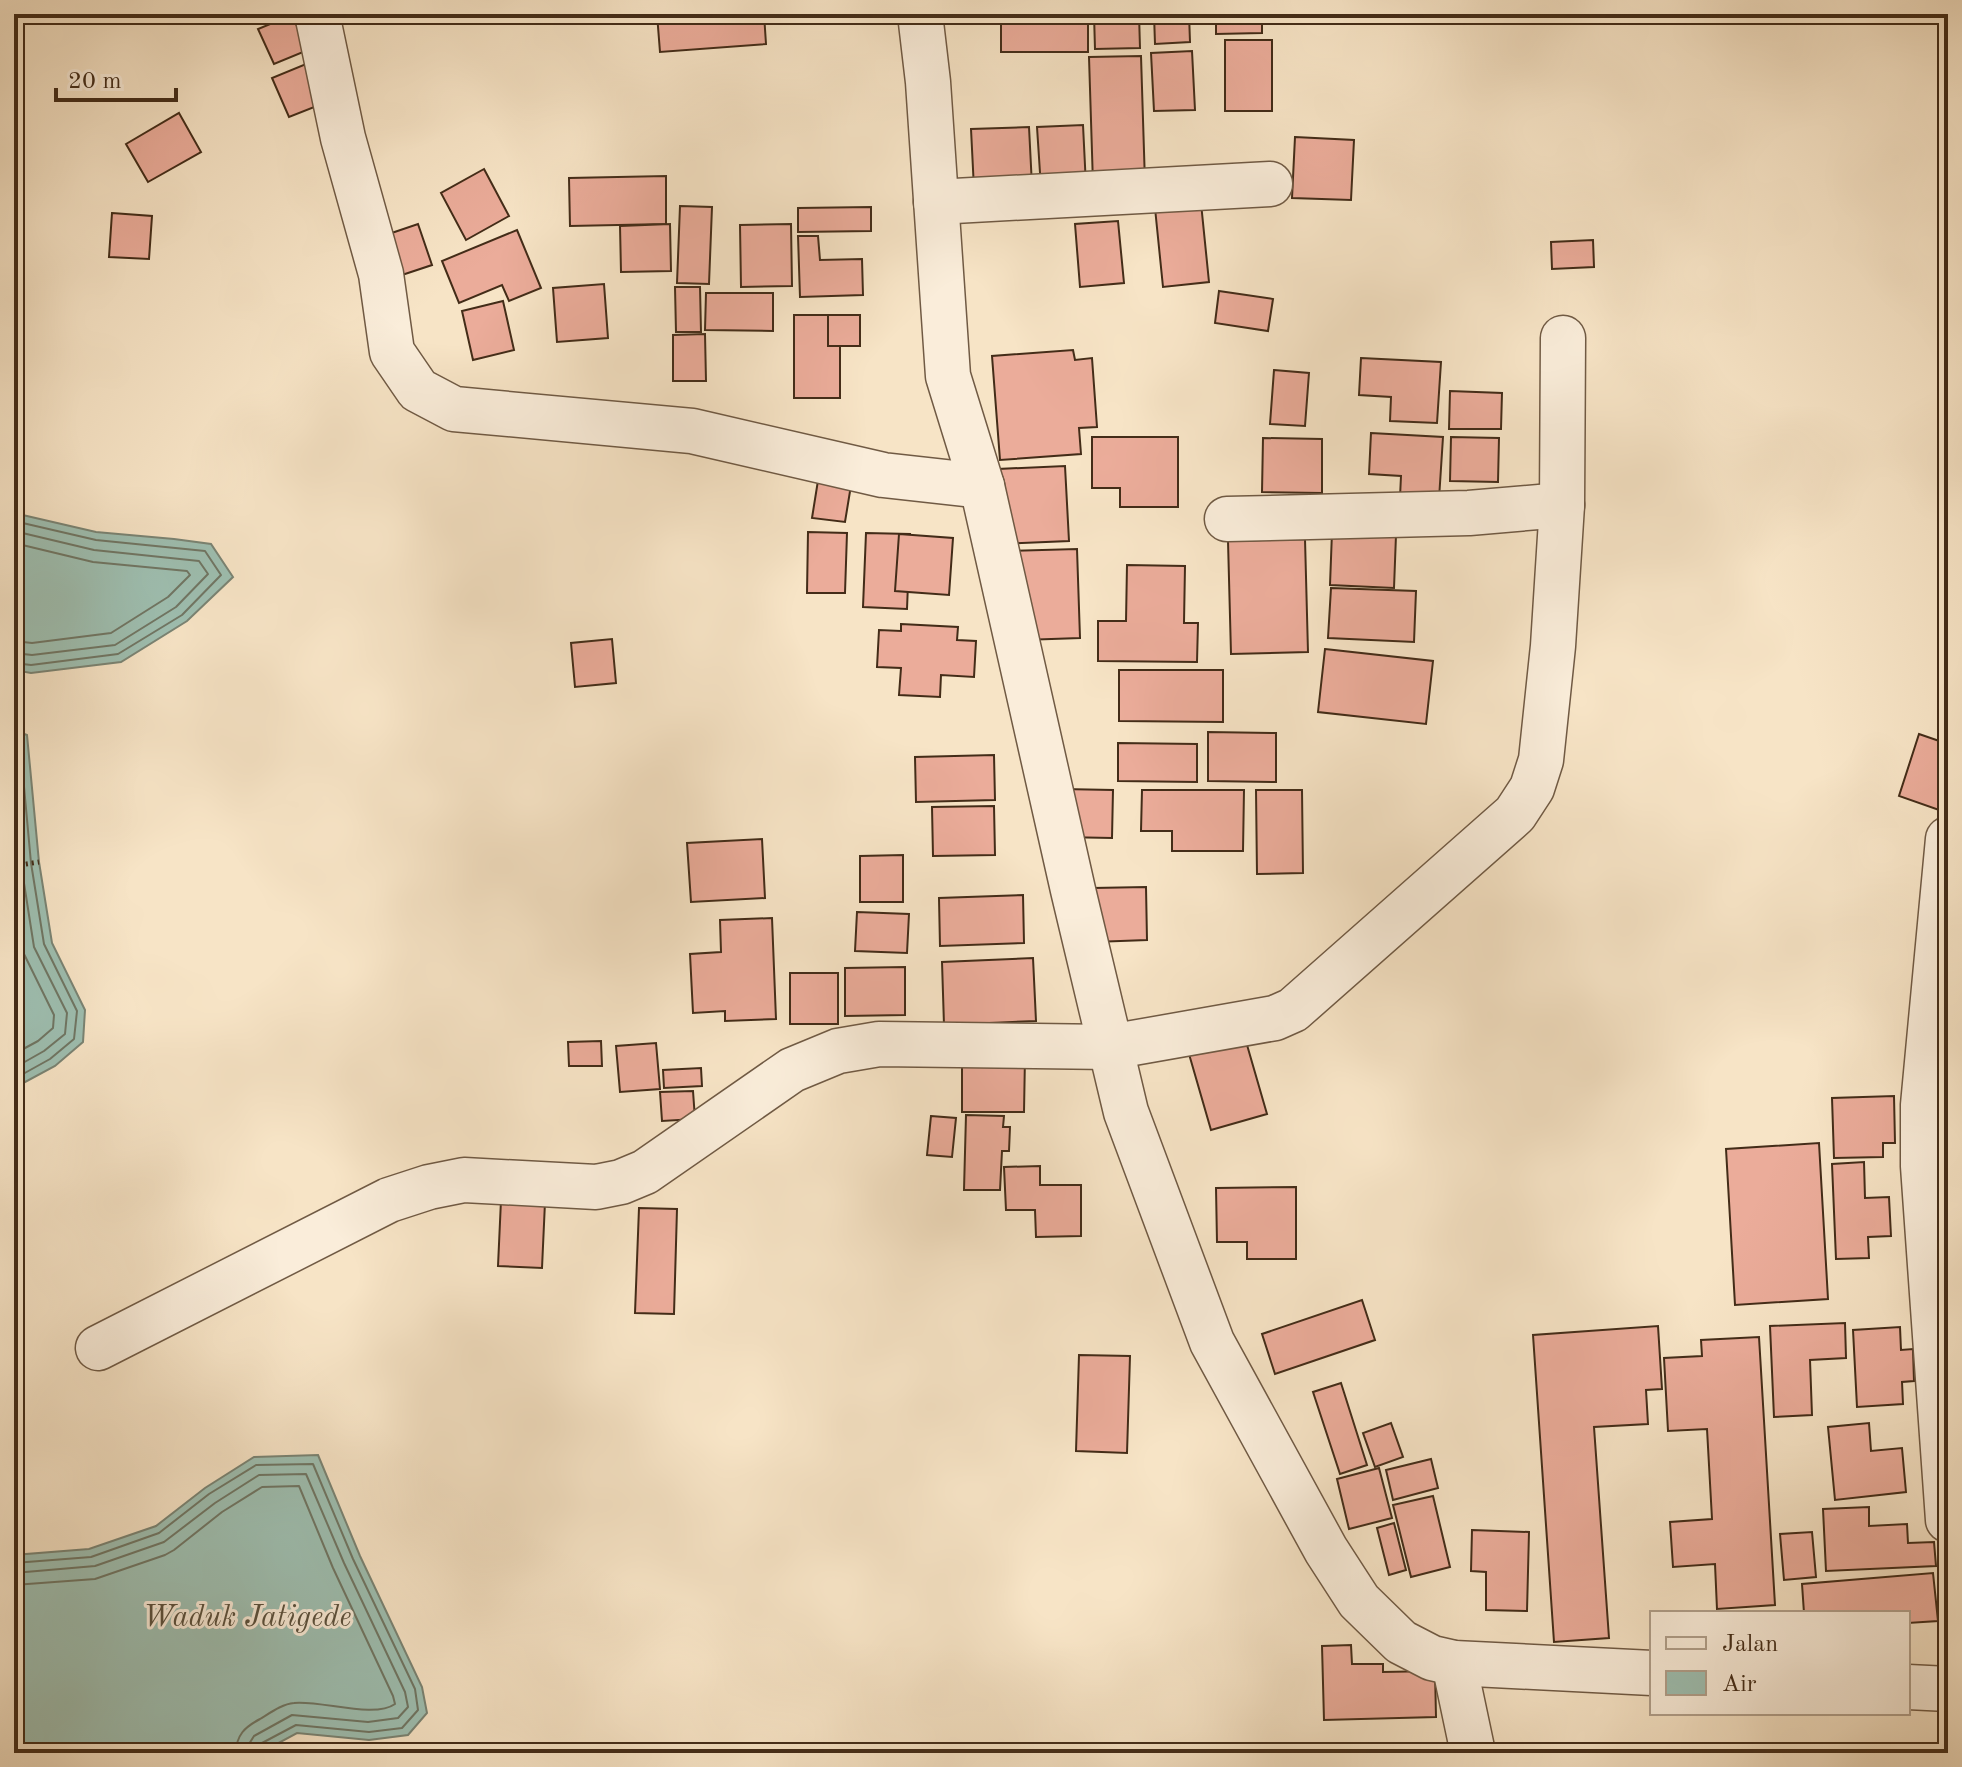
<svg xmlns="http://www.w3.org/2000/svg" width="1962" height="1767" font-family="'Old Standard TT',serif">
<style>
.water{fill:#9ebfb1;stroke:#7a8474;stroke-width:2}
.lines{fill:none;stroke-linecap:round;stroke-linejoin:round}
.shore{stroke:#707664;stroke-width:2}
.building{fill:#ebac9a;stroke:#432c18;stroke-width:2}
.street-casing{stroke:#705a44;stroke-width:47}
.path{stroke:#432c18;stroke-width:5;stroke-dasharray:2 4;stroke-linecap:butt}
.street{stroke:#faedda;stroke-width:44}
.labels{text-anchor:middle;stroke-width:6;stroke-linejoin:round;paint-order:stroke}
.water-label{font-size:30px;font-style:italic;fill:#5a513e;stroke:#faedda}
</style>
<rect width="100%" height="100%" fill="#f7e4c6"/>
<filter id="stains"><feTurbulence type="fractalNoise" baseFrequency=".0025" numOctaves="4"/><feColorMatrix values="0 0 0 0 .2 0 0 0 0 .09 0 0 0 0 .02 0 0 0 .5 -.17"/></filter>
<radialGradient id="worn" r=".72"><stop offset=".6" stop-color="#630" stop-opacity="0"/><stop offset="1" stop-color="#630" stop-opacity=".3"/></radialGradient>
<g class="water">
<polygon points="14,513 96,532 174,539 211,544 233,577 187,621 121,662 31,673 14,670"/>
<polygon points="14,730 27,735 39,862 52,943 85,1010 83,1042 55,1066 14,1088"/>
<polygon points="318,1455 360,1556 422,1687 427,1713 408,1735 369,1740 297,1733 260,1753 14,1753 14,1555 89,1549 156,1526 205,1488 254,1457"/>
</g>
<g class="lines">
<g class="shore">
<polyline points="14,521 96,540 205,551 221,575 182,615 118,654 31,665 14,663"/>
<polyline points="14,531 94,550 199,561 208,574 176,607 115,645 32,655 14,653"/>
<polyline points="14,543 93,562 187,571 190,575 168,597 111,633 32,643 14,641"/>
<polyline points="14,738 20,743 31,863 44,944 77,1011 74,1039 50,1059 14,1079"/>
<polyline points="14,785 21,864 34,947 67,1013 65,1034 44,1051 14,1068"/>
<polyline points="14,897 23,952 54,1015 53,1028 38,1041 14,1054"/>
<polyline points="14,1563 91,1557 159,1533 209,1494 256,1465 313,1464 353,1559 415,1689 418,1710 402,1728 369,1732 296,1725 262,1743 258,1748 258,1753"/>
<polyline points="14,1573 95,1566 164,1542 215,1503 259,1475 306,1474 344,1563 405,1692 408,1707 398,1718 368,1722 292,1715 254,1736 249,1744 248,1753"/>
<path d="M14,1585l81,-6 70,-24 9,-5 48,-38 40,-25 37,-1 34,82 60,128 2,8c-21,15 -74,-4 -101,-1 -12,1 -24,10 -34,16 -15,8 -24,16 -24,34"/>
</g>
</g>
<g class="building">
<polygon points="582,14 619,14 584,22"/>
<polygon points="657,14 764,14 766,44 660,52"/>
<polygon points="933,14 988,14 988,24 933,23"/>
<polygon points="1088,14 1088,52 1001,52 1001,15"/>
<polygon points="1094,14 1139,14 1140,48 1095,49"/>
<polygon points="1154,14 1189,14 1190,42 1155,44"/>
<polygon points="1216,14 1262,14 1262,33 1216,34"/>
<polygon points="292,15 308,50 274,64 258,29"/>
<rect x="1225" y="40" width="47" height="71"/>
<polygon points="1192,51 1195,110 1154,111 1151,53"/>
<polygon points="1141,56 1145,183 1093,184 1089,57"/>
<polygon points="306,64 322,104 289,117 272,78"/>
<polygon points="179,113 201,152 148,182 126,144"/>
<polygon points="1083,125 1086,186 1041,188 1037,127"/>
<polygon points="1029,127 1032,186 974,189 971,129"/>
<polygon points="1295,137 1354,140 1351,200 1292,198"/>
<polygon points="484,169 509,216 466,240 441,193"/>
<polygon points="666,176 666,224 570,226 569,178"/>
<polygon points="1201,203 1209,282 1163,287 1155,208"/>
<polygon points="680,206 712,207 709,284 677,283"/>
<polygon points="871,207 871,231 798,232 798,208"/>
<polygon points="112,213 152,216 149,259 109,257"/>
<polygon points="1118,221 1124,283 1080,287 1075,224"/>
<polygon points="418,224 432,265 390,279 377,238"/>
<polygon points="670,224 671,271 621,272 620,226"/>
<polygon points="791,224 792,286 741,287 740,225"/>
<polygon points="517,230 541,288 509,301 502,285 459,303 442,261"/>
<polygon points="798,236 818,236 820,260 862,259 863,295 800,297"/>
<polygon points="1593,240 1594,267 1552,269 1551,242"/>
<polygon points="604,284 608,338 557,342 553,288"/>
<polygon points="675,287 700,287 701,332 676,332"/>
<polygon points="1219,291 1273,299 1268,331 1215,323"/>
<polygon points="706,293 773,293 773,331 705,330"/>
<polygon points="503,301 514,350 473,360 462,311"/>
<rect x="794" y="315" width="46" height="83"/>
<rect x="828" y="315" width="32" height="31"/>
<polygon points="705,334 706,381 673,381 673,335"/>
<polygon points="1073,350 1075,360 1092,358 1097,427 1079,428 1081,454 1000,460 992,356"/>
<polygon points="1361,358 1441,362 1437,423 1390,421 1391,397 1359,395"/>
<polygon points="1274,370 1309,373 1305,426 1270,424"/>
<polygon points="1450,391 1502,393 1501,429 1449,429"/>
<polygon points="1371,433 1443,437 1439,499 1400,497 1401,476 1369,474"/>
<polygon points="1092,437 1178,437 1178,507 1120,507 1120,488 1092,488"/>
<polygon points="1451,437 1499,438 1498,482 1450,481"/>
<polygon points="1263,438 1322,439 1322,493 1262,492"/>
<polygon points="1065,466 1069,541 1002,544 998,469"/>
<polygon points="820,468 853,473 845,522 812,518"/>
<polygon points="808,532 847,533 845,593 807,593"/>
<polygon points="1332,532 1396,535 1394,588 1330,585"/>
<polygon points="866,533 910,534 907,609 863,607"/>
<polygon points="899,534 953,538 949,595 895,591"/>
<polygon points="1305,539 1308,652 1231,654 1228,541"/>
<polygon points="1077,549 1080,638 1023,640 1007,551"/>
<polygon points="1127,565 1185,566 1184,623 1198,623 1197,662 1098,661 1098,621 1126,621"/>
<polygon points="1331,588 1416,591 1414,642 1328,638"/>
<polygon points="901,624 958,627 957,640 976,641 974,677 941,675 940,697 899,695 901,668 877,667 879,630 901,631"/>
<polygon points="612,639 616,683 575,687 571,643"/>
<polygon points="1325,649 1433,661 1426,724 1318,712"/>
<polygon points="1119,670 1223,670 1223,722 1119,721"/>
<polygon points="1208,732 1276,733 1276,782 1208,781"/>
<polygon points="1919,734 1948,744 1948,784 1939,810 1899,796"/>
<polygon points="1118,743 1197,744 1197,782 1118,781"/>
<polygon points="994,755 995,800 916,802 915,757"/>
<polygon points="1062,789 1113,790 1112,838 1061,837"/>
<polygon points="1142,790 1244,790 1243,851 1172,851 1172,831 1141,831"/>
<polygon points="1256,790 1302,790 1303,873 1257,874"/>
<polygon points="994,806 995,855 933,856 932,807"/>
<polygon points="762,839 765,898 691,902 687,843"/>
<polygon points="903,855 903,902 860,902 860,856"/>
<polygon points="1146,887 1147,940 1094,942 1093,888"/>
<polygon points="1023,895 1024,943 940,946 939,898"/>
<polygon points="857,912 909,914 907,953 855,951"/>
<polygon points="772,918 776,1019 725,1021 725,1011 693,1013 690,954 721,952 720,920"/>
<polygon points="1033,958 1036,1021 944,1025 942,962"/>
<polygon points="905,967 905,1015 845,1016 845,968"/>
<rect x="790" y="973" width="48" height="51"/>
<polygon points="1245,1038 1267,1114 1211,1130 1189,1054"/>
<polygon points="601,1041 602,1066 569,1066 568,1042"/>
<polygon points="656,1043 660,1089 620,1092 616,1046"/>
<polygon points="962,1056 1025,1056 1024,1112 962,1112"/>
<polygon points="701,1068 702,1086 664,1088 663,1070"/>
<polygon points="693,1091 695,1119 662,1121 660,1092"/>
<polygon points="1894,1096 1895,1143 1883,1143 1883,1157 1834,1158 1832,1098"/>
<polygon points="966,1115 1004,1116 1003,1127 1010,1127 1009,1151 1002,1151 1000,1190 964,1190"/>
<polygon points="931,1116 956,1118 952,1157 927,1155"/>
<polygon points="1819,1143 1828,1299 1735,1305 1726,1149"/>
<polygon points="1864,1162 1865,1198 1889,1197 1891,1236 1868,1237 1869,1258 1836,1259 1832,1164"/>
<polygon points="1040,1166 1040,1185 1081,1185 1081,1236 1036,1237 1035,1210 1006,1210 1004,1167"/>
<polygon points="1296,1187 1296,1259 1247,1259 1247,1242 1217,1242 1216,1188"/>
<polygon points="501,1200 545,1202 542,1268 498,1266"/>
<polygon points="639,1208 677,1209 674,1314 635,1313"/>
<polygon points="1362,1300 1375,1340 1275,1374 1262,1334"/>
<polygon points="1845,1323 1846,1358 1810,1360 1812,1415 1774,1417 1770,1326"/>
<polygon points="1658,1326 1662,1389 1646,1390 1648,1424 1594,1427 1609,1638 1554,1642 1533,1335"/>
<polygon points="1900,1327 1901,1350 1913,1349 1914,1381 1902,1382 1903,1404 1857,1407 1853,1330"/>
<polygon points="1759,1337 1775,1605 1717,1609 1715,1564 1673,1567 1670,1522 1712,1519 1707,1429 1668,1431 1664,1358 1702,1356 1701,1340"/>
<polygon points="1079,1355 1130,1356 1127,1453 1076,1451"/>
<polygon points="1341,1383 1367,1465 1340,1474 1313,1392"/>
<polygon points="1391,1423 1403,1457 1375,1467 1363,1433"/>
<polygon points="1869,1423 1871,1451 1902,1448 1906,1492 1835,1500 1828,1427"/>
<polygon points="1431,1459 1438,1488 1393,1500 1386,1470"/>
<polygon points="1379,1468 1392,1518 1349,1529 1337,1479"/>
<polygon points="1433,1496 1450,1567 1411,1577 1393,1505"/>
<polygon points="1869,1507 1869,1526 1907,1524 1908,1543 1934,1542 1936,1566 1826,1571 1823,1509"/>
<polygon points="1394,1523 1406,1570 1389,1575 1377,1528"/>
<polygon points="1472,1530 1529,1532 1527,1611 1486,1610 1486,1572 1471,1571"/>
<polygon points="1812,1532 1816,1577 1784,1580 1780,1534"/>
<polygon points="1933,1573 1938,1621 1908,1623 1908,1613 1804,1613 1802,1584"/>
<polygon points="1351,1645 1352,1664 1383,1664 1383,1672 1435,1671 1436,1717 1324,1720 1322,1646"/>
</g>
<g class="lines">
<defs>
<g id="street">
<polyline points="317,14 343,138 381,274 392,352 418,390 454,409 692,431 883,475 982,486"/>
<polyline points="920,14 928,82 948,376 982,486 1073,890 1126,1112 1212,1342 1326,1550 1359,1601 1401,1642 1432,1658 1454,1663 1652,1673"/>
<polyline points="936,202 1270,184"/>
<polyline points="1227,519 1469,513 1562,505"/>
<polyline points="1948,839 1923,1105 1923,1166 1948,1520"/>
<polyline points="98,1348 389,1200 429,1187 464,1180 596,1187 621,1182 645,1172 792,1070 838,1051 879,1044 1110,1047 1275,1018 1293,1010 1515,814 1532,788 1541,760 1553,646 1562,505 1563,338"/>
<polyline points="1454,1663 1473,1753"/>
<polyline points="1908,1687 1948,1689"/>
</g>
</defs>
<use href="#street" class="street-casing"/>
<polyline class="path" points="14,866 39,862"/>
<use href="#street" class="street"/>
</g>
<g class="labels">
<g class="water-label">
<text x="247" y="1626">Waduk Jatigede</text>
</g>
</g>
<rect width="1962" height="1767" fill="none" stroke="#f7e4c6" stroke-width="48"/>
<rect x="16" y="16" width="1930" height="1735" fill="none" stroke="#432c18" stroke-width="4"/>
<rect x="24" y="24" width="1914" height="1719" fill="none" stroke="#432c18" stroke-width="2"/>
<rect x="1650" y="1611" width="260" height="104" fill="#faedda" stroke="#b1a08c" stroke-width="2"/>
<rect x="1666" y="1637" width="40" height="12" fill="#faedda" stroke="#b1a08c" stroke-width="2"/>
<text x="1722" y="1651" font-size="24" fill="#432c18">Jalan</text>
<rect x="1666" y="1671" width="40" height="24" fill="#9ebfb1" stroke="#b1a08c" stroke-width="2"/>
<text x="1722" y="1691" font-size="24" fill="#432c18">Air</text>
<path d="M56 88v12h120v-12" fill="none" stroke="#432c18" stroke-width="4"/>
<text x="68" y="88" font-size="24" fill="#432c18" stroke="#faedda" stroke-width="6" paint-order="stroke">20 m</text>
<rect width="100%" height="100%" filter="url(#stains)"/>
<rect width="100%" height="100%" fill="url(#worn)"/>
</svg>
